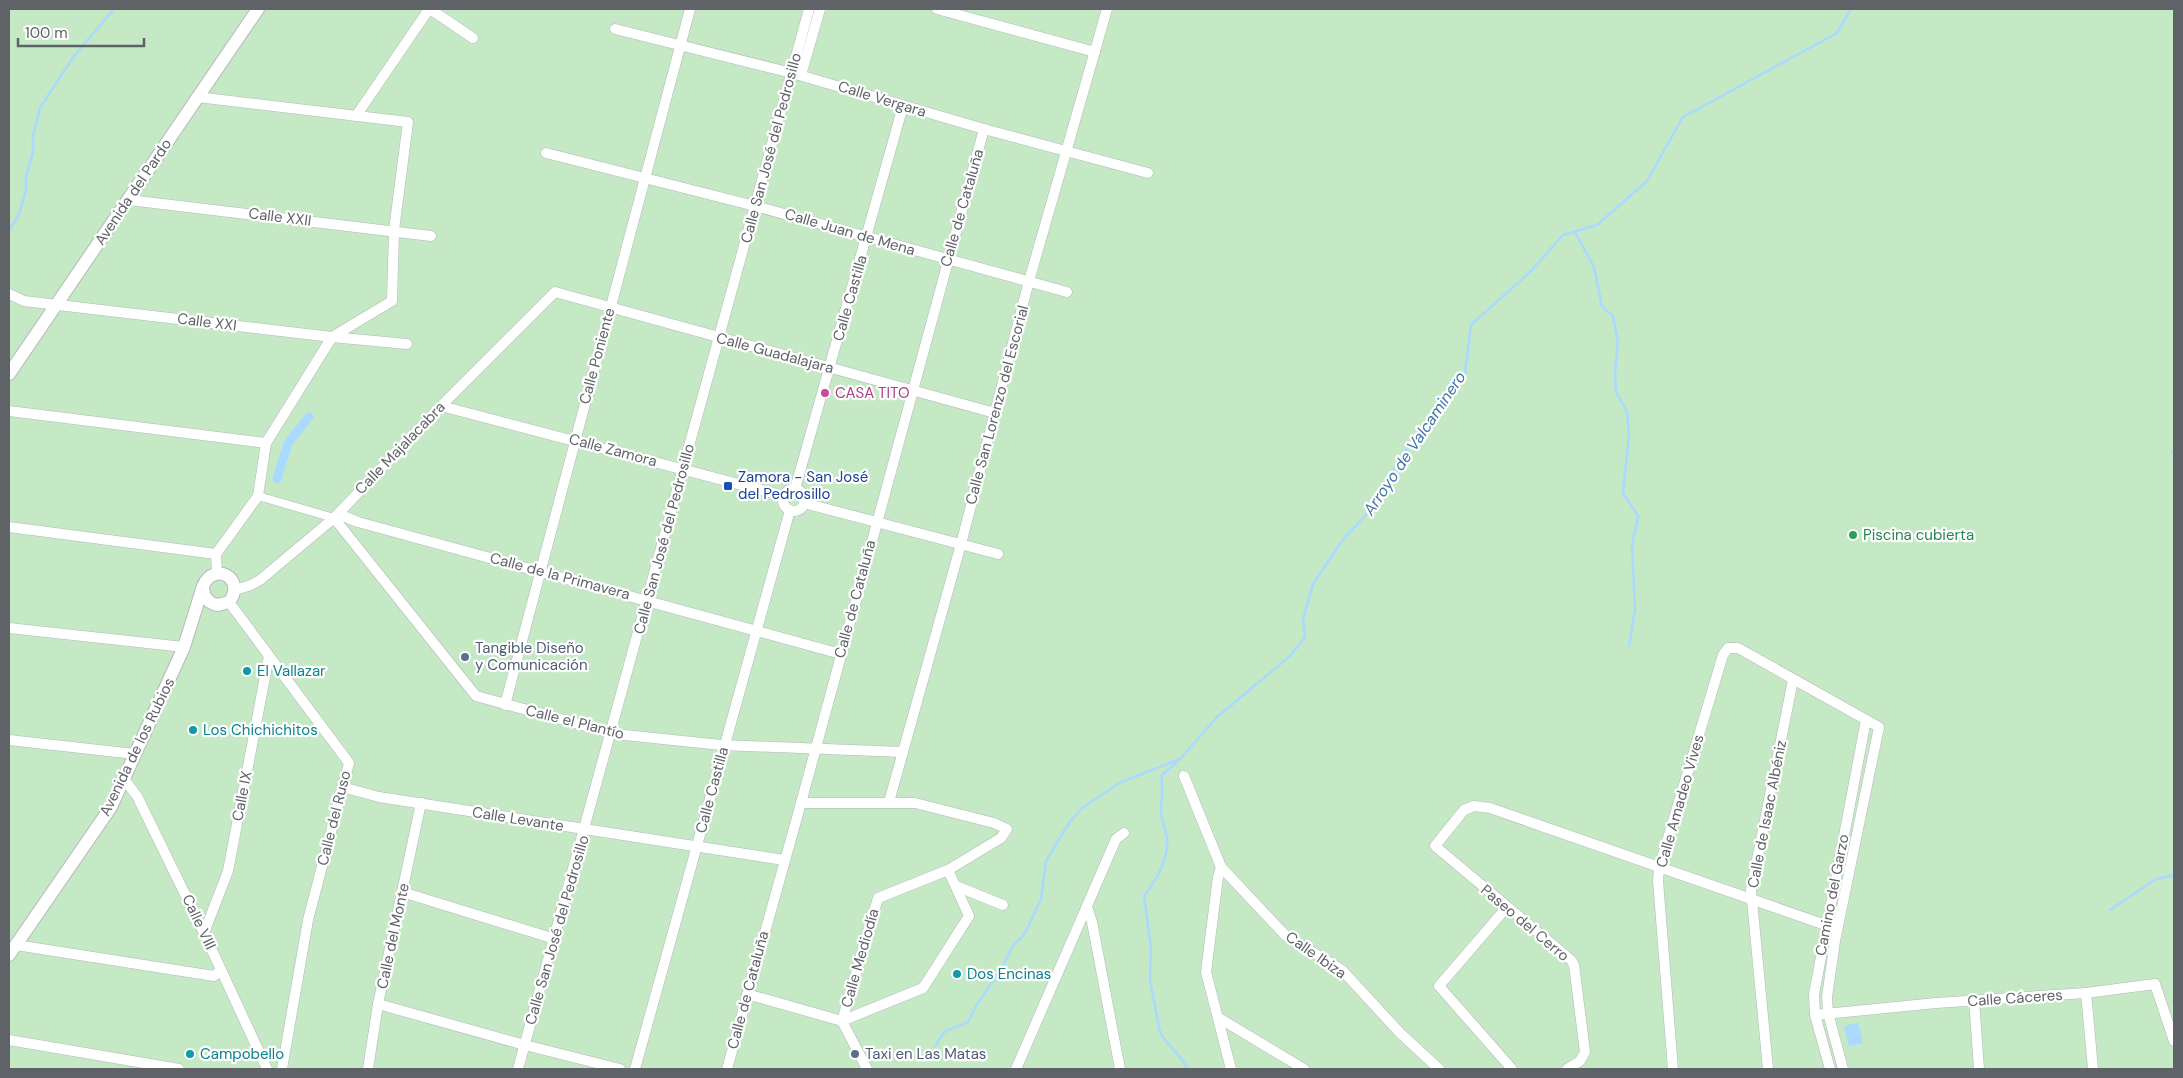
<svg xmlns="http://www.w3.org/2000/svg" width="2183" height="1078" font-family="'DM Sans',sans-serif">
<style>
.green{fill:#c5e8c5}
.water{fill:#aadaff}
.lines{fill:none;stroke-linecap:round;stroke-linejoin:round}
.stream{stroke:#aadaff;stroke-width:2.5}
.canal{stroke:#aadaff;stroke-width:9}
.pedestrian-casing{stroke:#b5b8bc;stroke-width:9}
.minor-casing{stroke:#b5b8bc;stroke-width:11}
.tertiary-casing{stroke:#b5b8bc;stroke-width:14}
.pedestrian{stroke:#fff;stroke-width:8}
.minor{stroke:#fff;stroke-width:10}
.tertiary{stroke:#fff;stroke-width:12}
.hotel-dot{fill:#d1479c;stroke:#fff;stroke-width:2}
.transit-dot{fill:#1a4fb4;stroke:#fff;stroke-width:2}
.leisure-dot{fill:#2e9e5b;stroke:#fff;stroke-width:2}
.service-dot{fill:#5c6f8a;stroke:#fff;stroke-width:2}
.culture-dot{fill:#0f9aa8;stroke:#fff;stroke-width:2}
.labels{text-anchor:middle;stroke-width:4.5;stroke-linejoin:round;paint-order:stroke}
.street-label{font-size:15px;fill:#5f6368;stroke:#fff}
.hotel-label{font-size:15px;fill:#b23c85;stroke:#fff;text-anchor:start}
.transit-label{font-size:15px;fill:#164399;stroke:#fff;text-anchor:start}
.leisure-label{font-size:15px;fill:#27864d;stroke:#fff;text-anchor:start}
.service-label{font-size:15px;fill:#4e5e75;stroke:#fff;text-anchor:start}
.culture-label{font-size:15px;fill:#0d838f;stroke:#fff;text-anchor:start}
.water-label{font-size:16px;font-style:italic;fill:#4174aa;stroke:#fff}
</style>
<rect width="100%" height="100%" fill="#f1efe8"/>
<rect class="green" x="9" y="9" width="2165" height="1060"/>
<polygon class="water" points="1858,1023 1863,1043 1849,1047 1844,1026"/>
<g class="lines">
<g class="stream">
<polyline points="9,231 19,214 26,190 26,177 33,152 33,136 40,108 74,56 114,9"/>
<polyline points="1575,232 1594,267 1602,307 1613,316 1618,342 1615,372 1616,392 1627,412 1629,434 1623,493 1638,516 1632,546 1635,610 1629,646"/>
<polyline points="2172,453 2174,453"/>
<polyline points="2110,910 2156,879 2174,875"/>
<polyline points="935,1046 944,1032 968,1022 976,1006 1002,968 1013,945 1024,935 1028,927 1041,899 1046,861 1069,823 1081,809 1119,783 1177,760"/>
<path d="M1187,1069c-5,-15 -21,-23 -27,-37l-10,-52 1,-32 -7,-52c12,-16 25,-36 23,-58 -1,-9 -6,-17 -6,-27 0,-12 3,-22 0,-35l19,-17 37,-42 73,-61 15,-19 -2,-18 10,-35 28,-42 32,-35 27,-49 65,-85 6,-48 59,-53 33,-37 34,-10 50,-44 36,-64 154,-84 14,-24"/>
</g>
<polyline class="canal" points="277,479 288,443 309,417"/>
<defs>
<polyline id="pedestrian" points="258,496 334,518"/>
<g id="minor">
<polyline points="430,9 473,38"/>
<polyline points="937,9 1095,52"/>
<polyline points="615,29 792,73 984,129 1148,173"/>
<polyline points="801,75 820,9"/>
<polyline points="197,97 408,122 394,230 392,301 332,337 266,443 258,496 216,554 217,573"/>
<polyline points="356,116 429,9"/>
<polyline points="546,153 755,206 1067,292"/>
<polyline points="129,200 431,236"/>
<polyline points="9,294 24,301 332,337 407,344"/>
<polyline points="441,406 784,496"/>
<polyline points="9,411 266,443"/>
<polyline points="795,489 903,106"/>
<circle cx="794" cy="500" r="11"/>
<polyline points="804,503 998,554"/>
<polyline points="338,514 358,522 841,654"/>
<polyline points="334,518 476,696 615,734 721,745 903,752"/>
<polyline points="9,527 216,554"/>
<polyline points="235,590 251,585 260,580 334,518 441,406 555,292 995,413"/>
<polyline points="229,602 349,763 308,920 282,1069"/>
<polyline points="9,628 184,647"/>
<polyline points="505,705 690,9"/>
<polyline points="9,740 135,754"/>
<polyline points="1184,776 1221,867 1286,936 1342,970 1400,1033 1439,1069"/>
<polyline points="124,779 137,796 204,933 267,1069"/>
<polyline points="342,787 379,797 784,860"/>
<polyline points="889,802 961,544 1029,281 1107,9"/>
<polyline points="801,803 915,803 994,823 1007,829 1001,838 948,870 878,898 842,1021 867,1069"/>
<polyline points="1221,867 1218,877 1206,972 1231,1069"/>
<polyline points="956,886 1003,905"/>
<polyline points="402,892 555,939"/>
<polyline points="1087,907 1092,922 1120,1069"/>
<polyline points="1507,907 1439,986 1512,1069"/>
<polyline points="204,933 228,871 269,656"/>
<polyline points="16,945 214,976 221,970"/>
<polyline points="2086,993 2093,1069"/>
<polyline points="747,994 842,1021"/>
<polyline points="1974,1000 1979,1069"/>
<polyline points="378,1004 521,1044 620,1069"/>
<polyline points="1815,1015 1936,1003 2086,993 2155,984 2174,1041"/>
<polyline points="1219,1018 1304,1069"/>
<polyline points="842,1021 923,988 969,916 948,870"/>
<polyline points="9,1040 179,1069"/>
<polyline points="368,1069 378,1004 421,803"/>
<polyline points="518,1069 809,9"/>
<polyline points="635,1069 790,510"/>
<polyline points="727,1069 801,803 984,129"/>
<polyline points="1016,1069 1116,839 1124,833"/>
<polyline points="1567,1069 1580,1061 1585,1052 1574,965 1571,960 1435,846 1464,810 1474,806 1490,808 1837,929"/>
<polyline points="1673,1069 1658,881 1659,868 1723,655 1728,648 1738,648 1879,727 1835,941 1827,997 1828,1013 1843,1069"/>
<polyline points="1768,1069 1751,890 1793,680"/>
<polyline points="1830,1069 1815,1015 1814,994 1866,720"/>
</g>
<g id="tertiary">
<polyline points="9,374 258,9"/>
<path d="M9,955l102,-148 73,-160 19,-61c11,-26 44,-7 26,16l-11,3c-10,-2 -15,-8 -15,-19"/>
</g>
</defs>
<use href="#pedestrian" class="pedestrian-casing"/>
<use href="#minor" class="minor-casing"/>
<use href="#tertiary" class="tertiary-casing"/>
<use href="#pedestrian" class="pedestrian"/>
<use href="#minor" class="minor"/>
<use href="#tertiary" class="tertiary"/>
</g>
<circle class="hotel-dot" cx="825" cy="393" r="5"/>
<rect class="transit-dot" x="723" y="481" width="10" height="10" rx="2.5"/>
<circle class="leisure-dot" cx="1853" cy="535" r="5"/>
<g class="service-dot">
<circle cx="465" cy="657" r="5"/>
<circle cx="855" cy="1054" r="5"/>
</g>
<g class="culture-dot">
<circle cx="247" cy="671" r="5"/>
<circle cx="193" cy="730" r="5"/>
<circle cx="957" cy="974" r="5"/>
<circle cx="190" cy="1054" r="5"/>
</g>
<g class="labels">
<g class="street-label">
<text transform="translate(882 99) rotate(17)" y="5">Calle Vergara</text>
<text transform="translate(771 148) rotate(-75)" y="5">Calle San José del Pedrosillo</text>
<text transform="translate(133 192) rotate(-56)" y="5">Avenida del Pardo</text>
<text transform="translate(962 208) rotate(-74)" y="5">Calle de Cataluña</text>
<text transform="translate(280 217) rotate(7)" y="5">Calle XXII</text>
<text transform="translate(850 232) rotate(16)" y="5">Calle Juan de Mena</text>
<text transform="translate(850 298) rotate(-74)" y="5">Calle Castilla</text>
<text transform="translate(207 322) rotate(7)" y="5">Calle XXI</text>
<text transform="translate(775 353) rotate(15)" y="5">Calle Guadalajara</text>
<text transform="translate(597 356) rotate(-75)" y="5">Calle Poniente</text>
<text transform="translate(997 405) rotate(-75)" y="5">Calle San Lorenzo del Escorial</text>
<text transform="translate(400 448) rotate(-46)" y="5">Calle Majalacabra</text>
<text transform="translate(613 450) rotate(15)" y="5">Calle Zamora</text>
<text transform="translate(664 539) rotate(-75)" y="5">Calle San José del Pedrosillo</text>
<text transform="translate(560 576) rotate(15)" y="5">Calle de la Primavera</text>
<text transform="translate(855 599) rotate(-75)" y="5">Calle de Cataluña</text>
<text transform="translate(575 722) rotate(14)" y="5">Calle el Plantío</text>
<text transform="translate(137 747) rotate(-64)" y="5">Avenida de los Rubios</text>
<text transform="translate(712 790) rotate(-75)" y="5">Calle Castilla</text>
<text transform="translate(242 796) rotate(-79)" y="5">Calle IX</text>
<text transform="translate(1680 801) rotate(-74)" y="5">Calle Amadeo Vives</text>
<text transform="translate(1767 814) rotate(-79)" y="5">Calle de Isaac Albéniz</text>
<text transform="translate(334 818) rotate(-76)" y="5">Calle del Ruso</text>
<text transform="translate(518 819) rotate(9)" y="5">Calle Levante</text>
<text transform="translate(1832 895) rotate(-79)" y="5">Camino del Garzo</text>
<text transform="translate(199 922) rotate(65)" y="5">Calle VIII</text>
<text transform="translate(1525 923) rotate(40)" y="5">Paseo del Cerro</text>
<text transform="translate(557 930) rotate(-74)" y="5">Calle San José del Pedrosillo</text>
<text transform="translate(393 936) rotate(-78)" y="5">Calle del Monte</text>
<text transform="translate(1316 955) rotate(35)" y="5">Calle Ibiza</text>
<text transform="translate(860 958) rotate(-74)" y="5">Calle Mediodía</text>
<text transform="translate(748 990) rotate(-75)" y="5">Calle de Cataluña</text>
<text transform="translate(2015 998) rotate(-4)" y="5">Calle Cáceres</text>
</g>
<g class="hotel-label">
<text x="835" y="398">CASA TITO</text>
</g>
<g class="transit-label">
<text x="738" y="482">Zamora - San José<tspan x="738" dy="17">del Pedrosillo</tspan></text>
</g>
<g class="leisure-label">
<text x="1863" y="540">Piscina cubierta</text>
</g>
<g class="service-label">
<text x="475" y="653">Tangible Diseño<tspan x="475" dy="17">y Comunicación</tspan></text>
<text x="865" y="1059">Taxi en Las Matas</text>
</g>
<g class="culture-label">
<text x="257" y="676">El Vallazar</text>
<text x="203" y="735">Los Chichichitos</text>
<text x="967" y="979">Dos Encinas</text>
<text x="200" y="1059">Campobello</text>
</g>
<g class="water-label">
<text transform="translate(1414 443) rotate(-56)" y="6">Arroyo de Valcaminero</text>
</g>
</g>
<rect width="2183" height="1078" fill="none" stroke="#5f6368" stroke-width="20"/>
<path d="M18 38v8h126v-8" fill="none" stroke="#5f6368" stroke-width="2.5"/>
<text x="25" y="38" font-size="15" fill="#5f6368" stroke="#ffffff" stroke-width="4" paint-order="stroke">100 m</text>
</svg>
